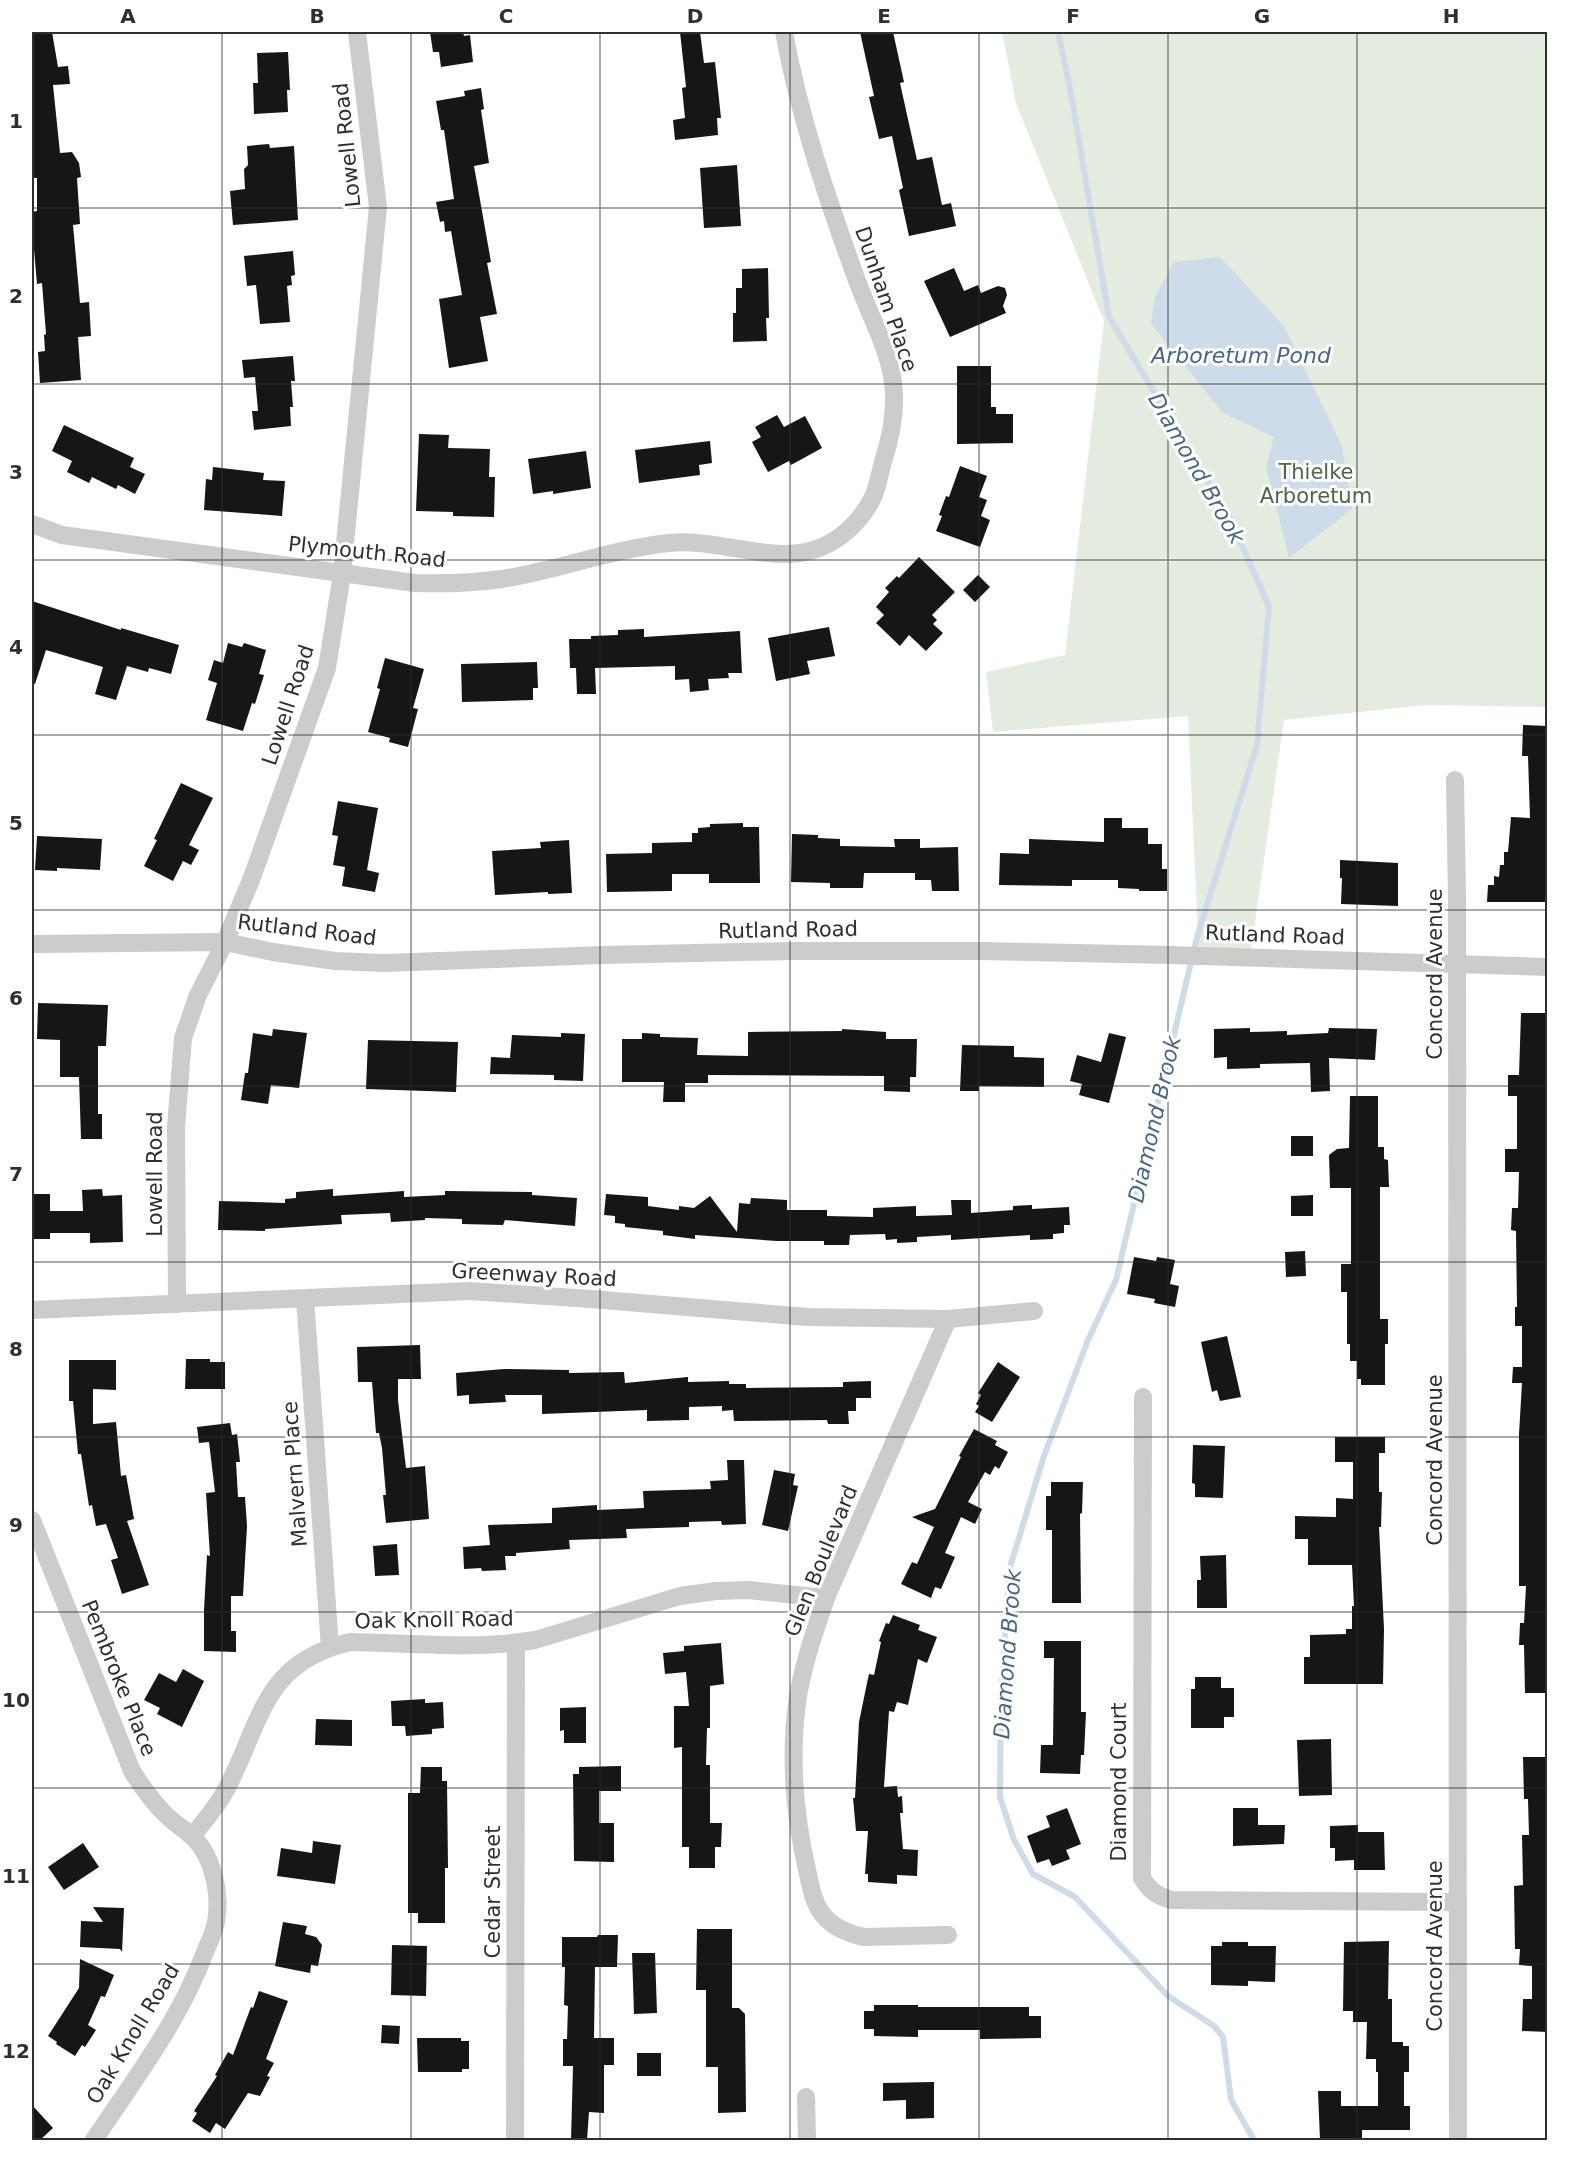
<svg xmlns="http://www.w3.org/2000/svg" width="1579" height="2172" font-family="'DejaVu Sans',sans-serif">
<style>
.green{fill:#e4ebdf}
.water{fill:#cedbe8}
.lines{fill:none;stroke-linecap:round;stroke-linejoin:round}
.stream{stroke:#cedbe8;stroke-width:6}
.building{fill:#161616}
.street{stroke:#ccc;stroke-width:18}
.grid{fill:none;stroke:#2f2f2f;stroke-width:1.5;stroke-opacity:0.55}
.labels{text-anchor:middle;stroke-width:6;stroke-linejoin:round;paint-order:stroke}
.street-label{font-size:21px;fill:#2f2f2f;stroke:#fff}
.park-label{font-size:21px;fill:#4f6642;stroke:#fff}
.water-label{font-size:22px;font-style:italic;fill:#476887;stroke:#fff}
.neatline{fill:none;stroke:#2f2f2f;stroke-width:2}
.grid-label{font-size:20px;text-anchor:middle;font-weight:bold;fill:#2f2f2f}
</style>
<rect width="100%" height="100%" fill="#fff"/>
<polygon class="green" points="1002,32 1547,32 1547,707 1425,705 1284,720 1250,957 1199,956 1188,716 993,732 986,672 1065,655 1104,321 1016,103"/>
<polygon class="water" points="1220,257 1284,326 1342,446 1352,509 1289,558 1266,467 1274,437 1223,413 1151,324 1155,297 1174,262"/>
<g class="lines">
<polyline class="stream" points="1058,32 1070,88 1109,317 1230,518 1269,607 1257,745 1197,937 1116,1280 1088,1340 1044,1456 1010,1567 1001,1692 1000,1797 1014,1840 1033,1874 1075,1897 1168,1996 1214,2026 1223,2037 1231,2100 1254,2140"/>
</g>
<g class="building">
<polygon points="32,32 52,32 58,67 68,66 70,84 53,85 60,153 72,152 79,163 81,177 77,178 80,224 73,225 80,303 89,302 91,336 78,337 81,380 40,383 38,352 45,351 44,335 46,334 42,283 37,284 32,226 32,212 37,211 37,178 32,178"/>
<polygon points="430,32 463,32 464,36 470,35 473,62 441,67 439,52 433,52"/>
<polygon points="680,32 700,32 704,63 715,62 721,118 717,118 718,135 675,140 673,120 685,118 682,88 686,87"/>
<polygon points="860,32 893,32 904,82 900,83 917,160 932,157 942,205 951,203 956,226 909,236 899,190 903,188 892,136 879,139 869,97 874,96"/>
<polygon points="288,52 290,90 287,90 288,112 254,114 253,83 258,83 257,53"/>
<polygon points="481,88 484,109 481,110 489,163 474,166 491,262 487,263 497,314 480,317 488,361 449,368 439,299 462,295 451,231 445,232 444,221 440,222 436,202 454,199 444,130 441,130 436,101 465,96 464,91"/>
<polygon points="269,144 270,148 294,146 298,220 233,225 230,191 245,189 244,169 248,165 247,146"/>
<polygon points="737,165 741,226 704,228 700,168"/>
<polygon points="293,251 295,275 291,276 292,285 287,286 290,322 260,324 256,285 247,286 244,256"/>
<polygon points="768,268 769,318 766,318 767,341 733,342 733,313 736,313 736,288 742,288 742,269"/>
<polygon points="954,268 964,291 978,285 981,293 998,286 1005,288 1007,295 1003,306 1006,313 950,337 924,281"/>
<polygon points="293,356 295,381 291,381 293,407 290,407 291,426 254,430 252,411 258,411 255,377 244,378 242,360"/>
<polygon points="957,366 991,366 991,407 996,407 996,414 1013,414 1013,443 957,444"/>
<polygon points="777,415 784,427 805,416 822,448 791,465 789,461 768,472 752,442 761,437 755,427"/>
<polygon points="64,425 134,458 130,467 145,474 135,494 118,485 116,489 92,477 89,483 67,472 72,461 52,451"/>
<polygon points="419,434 449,435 448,448 490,449 489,477 495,477 494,517 453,516 453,512 416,511"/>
<polygon points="710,441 712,463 699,465 700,475 639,483 635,450"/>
<polygon points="586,451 591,488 553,494 553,491 533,494 528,459"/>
<polygon points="960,466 987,476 979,497 987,500 981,516 990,520 980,547 936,531 942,516 939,515 946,496 949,497"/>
<polygon points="213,467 264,473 263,480 285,481 282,516 204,510 206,479 212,480"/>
<polygon points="919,557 955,592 932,615 937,620 933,624 943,633 926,651 909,635 900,646 876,623 884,615 876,607 889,592 885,588 897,576 899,578"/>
<polygon points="978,575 990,587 975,602 963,590"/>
<polygon points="32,601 121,630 121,628 179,645 171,674 149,668 148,672 127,666 116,700 95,694 103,667 46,650 35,684 32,683"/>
<polygon points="829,627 835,656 807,661 810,674 776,681 768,638"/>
<polygon points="644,629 644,637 740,631 742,673 728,673 729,678 708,679 709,690 690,692 689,679 675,680 675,666 595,668 596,694 577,694 576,668 570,668 569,639 591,639 591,636 618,635 618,630"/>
<polygon points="228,643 242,647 244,643 266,650 259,674 264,675 255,704 252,703 243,731 206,720 217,683 208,680 214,660 223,663"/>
<polygon points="385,658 424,669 413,708 418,709 408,747 389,742 390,738 368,732 380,689 377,688"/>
<polygon points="537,662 538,688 533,688 533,700 462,702 461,664"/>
<polygon points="1523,725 1548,726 1548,902 1487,902 1488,885 1494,885 1494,876 1499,877 1500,865 1504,865 1504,852 1508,852 1511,817 1530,818 1528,756 1522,756"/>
<polygon points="181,783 213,798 189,845 199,850 191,865 183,861 173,881 144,866 157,840 154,839"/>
<polygon points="338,801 378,808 367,870 379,873 375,892 342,886 345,867 333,865 338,836 332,835"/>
<polygon points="1104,818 1122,818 1122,828 1148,828 1148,844 1162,844 1162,869 1167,869 1167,891 1139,891 1139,889 1118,888 1118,880 1072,880 1072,886 999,885 1000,853 1029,854 1029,839 1104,842"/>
<polygon points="743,823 743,827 759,827 760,883 709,883 709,874 672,874 672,891 607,892 606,854 652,853 652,843 692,842 692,833 698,833 698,828 710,827 710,824"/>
<polygon points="792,834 818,835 818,838 840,839 840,846 895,847 894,839 920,839 920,848 958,847 959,891 932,891 931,880 915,880 915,873 864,873 863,888 830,888 830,883 791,882"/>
<polygon points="37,836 102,839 100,870 57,868 57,871 35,870"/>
<polygon points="569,840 572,893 548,894 548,892 495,895 492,851 541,848 540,842"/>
<polygon points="1340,860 1398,863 1398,906 1341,904 1342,878 1340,878"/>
<polygon points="38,1003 108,1005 106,1046 98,1046 98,1114 102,1114 102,1139 81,1139 79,1077 60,1077 60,1040 37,1039"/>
<polygon points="1521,1013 1547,1013 1548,1020 1548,1266 1545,1266 1548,1303 1548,1436 1546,1437 1548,1693 1525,1693 1524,1645 1519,1645 1520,1623 1524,1623 1526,1586 1519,1586 1519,1434 1522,1383 1512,1383 1513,1367 1522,1367 1522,1326 1515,1326 1515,1307 1517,1307 1516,1231 1511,1230 1512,1208 1518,1208 1519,1172 1505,1172 1505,1149 1517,1149 1517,1096 1508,1096 1508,1075 1519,1075"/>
<polygon points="1250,1028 1250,1032 1287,1031 1287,1035 1328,1033 1329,1028 1377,1029 1375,1060 1329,1058 1330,1091 1311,1092 1310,1063 1260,1064 1260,1068 1227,1069 1227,1057 1214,1058 1214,1029"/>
<polygon points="273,1029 307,1033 299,1088 271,1085 268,1104 241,1100 245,1073 248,1073 253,1033 272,1036"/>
<polygon points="842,1029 886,1032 886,1039 917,1039 916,1077 910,1077 910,1092 884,1091 884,1076 708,1075 708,1083 685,1083 685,1102 663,1102 664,1082 622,1082 622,1039 642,1039 642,1033 660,1034 660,1037 698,1038 697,1055 748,1056 748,1032 842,1031"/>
<polygon points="561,1033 585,1034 583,1081 554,1080 554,1075 490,1074 491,1057 510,1058 512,1035 561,1037"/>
<polygon points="1109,1033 1126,1037 1109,1103 1079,1095 1082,1084 1070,1081 1077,1055 1101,1062"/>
<polygon points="368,1040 458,1042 456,1092 366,1089"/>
<polygon points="962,1045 1014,1046 1014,1057 1044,1058 1044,1087 979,1086 979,1091 960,1091"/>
<polygon points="1350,1096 1378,1096 1378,1147 1384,1147 1384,1159 1388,1160 1389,1187 1380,1187 1380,1319 1388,1319 1388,1344 1385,1344 1385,1385 1361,1385 1361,1379 1357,1379 1357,1361 1350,1361 1350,1344 1347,1344 1347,1292 1341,1292 1341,1264 1351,1264 1351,1188 1330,1188 1329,1155 1337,1149 1349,1148"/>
<rect x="1291" y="1136" width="22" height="20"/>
<polygon points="102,1189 103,1196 122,1195 123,1242 90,1243 90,1233 50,1233 50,1239 32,1239 32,1194 50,1194 50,1211 83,1211 82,1190"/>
<polygon points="333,1189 333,1196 404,1191 404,1197 445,1195 445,1191 532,1192 532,1195 577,1198 575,1226 505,1220 503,1225 462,1224 462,1219 425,1218 425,1220 391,1222 390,1213 341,1215 342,1224 265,1229 265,1231 218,1230 219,1201 285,1203 285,1199 296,1198 296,1192"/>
<polygon points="606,1194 648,1197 648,1206 679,1210 679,1206 694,1208 710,1196 737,1232 739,1203 750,1204 751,1198 787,1200 787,1210 827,1210 827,1216 873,1217 873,1208 916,1206 916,1216 952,1215 951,1200 971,1200 971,1213 1013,1210 1013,1206 1032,1205 1032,1209 1069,1207 1070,1225 1064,1225 1064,1233 1053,1234 1053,1239 1030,1240 1030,1235 951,1240 951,1235 917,1237 917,1242 897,1243 897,1239 886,1240 885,1234 850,1235 849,1245 824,1245 824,1241 777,1241 695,1235 695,1239 663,1235 663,1231 625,1227 625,1224 615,1223 615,1216 604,1215"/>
<polygon points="1313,1195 1313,1216 1291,1216 1291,1196"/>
<polygon points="1305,1251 1306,1276 1286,1277 1285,1252"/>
<polygon points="1134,1257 1156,1261 1157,1257 1175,1260 1170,1284 1179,1286 1175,1307 1154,1303 1155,1299 1127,1294"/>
<polygon points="1227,1336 1241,1397 1220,1401 1217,1390 1212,1392 1201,1342"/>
<polygon points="420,1345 421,1379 398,1379 398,1400 406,1468 425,1466 429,1519 386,1523 383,1495 386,1495 382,1448 379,1433 376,1433 372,1382 358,1382 357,1347"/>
<polygon points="186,1359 210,1359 210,1362 225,1362 225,1389 185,1389"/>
<polygon points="69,1360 116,1360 116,1390 93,1389 93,1424 116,1422 121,1476 126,1475 134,1519 127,1521 149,1585 122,1594 111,1560 118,1558 106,1524 96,1526 92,1505 89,1506 81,1454 78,1454 73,1401 69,1401"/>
<polygon points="998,1362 1020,1377 992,1422 975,1412 979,1406 976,1404 981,1395 978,1393"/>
<polygon points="504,1369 569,1370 569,1373 624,1372 625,1383 688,1377 688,1382 729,1381 729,1384 746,1384 746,1388 843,1387 843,1382 871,1381 871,1398 856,1398 856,1411 848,1411 849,1424 828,1424 827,1420 734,1421 733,1410 722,1411 722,1406 689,1407 689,1420 647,1421 647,1410 542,1414 542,1395 505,1395 506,1402 469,1404 469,1395 457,1396 456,1373"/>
<polygon points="230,1423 232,1435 237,1434 240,1462 236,1462 238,1497 245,1497 247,1526 243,1596 231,1596 231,1631 236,1631 236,1652 204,1651 204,1610 207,1555 210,1556 206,1493 215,1492 209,1442 199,1443 197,1427"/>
<polygon points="974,1429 997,1441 995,1445 1008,1452 999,1469 995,1466 990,1475 985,1472 968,1502 982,1509 975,1524 961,1517 945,1553 955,1557 941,1589 935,1587 931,1598 901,1584 912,1562 917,1564 934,1527 912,1517 935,1509 961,1457 959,1456"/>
<polygon points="1335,1437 1385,1437 1385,1453 1379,1453 1379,1492 1382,1492 1381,1527 1379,1527 1384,1629 1383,1684 1304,1684 1304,1657 1310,1657 1310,1635 1346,1634 1346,1629 1352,1629 1352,1606 1354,1606 1352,1565 1308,1565 1308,1539 1295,1539 1295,1516 1336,1517 1336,1498 1353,1499 1353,1462 1335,1462"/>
<polygon points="1193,1445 1225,1446 1223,1498 1195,1497 1195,1484 1192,1483"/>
<polygon points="727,1460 744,1460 746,1524 722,1525 721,1521 689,1522 689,1527 626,1529 627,1538 569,1540 570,1549 516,1553 516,1556 505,1556 506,1570 482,1571 481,1568 464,1569 463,1547 490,1545 488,1525 552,1523 552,1508 597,1505 597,1510 644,1508 643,1491 711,1489 710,1481 728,1480"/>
<polygon points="774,1470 795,1474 793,1485 798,1486 788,1531 762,1525"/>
<polygon points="1051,1482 1083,1482 1082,1513 1080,1514 1081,1603 1052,1603 1052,1530 1046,1530 1046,1496 1051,1496"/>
<polygon points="397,1544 399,1575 375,1576 373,1546"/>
<polygon points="1226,1555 1227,1608 1197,1608 1197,1580 1201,1580 1200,1556"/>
<polygon points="893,1615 920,1625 918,1630 937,1637 927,1663 918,1659 908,1705 897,1702 894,1712 889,1711 884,1787 897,1786 898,1797 902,1796 903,1813 900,1813 903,1849 918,1850 917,1876 897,1875 897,1884 868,1882 868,1874 865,1874 868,1831 856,1831 853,1798 855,1798 859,1722 867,1683 869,1674 874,1675 881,1642 879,1641 886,1623 889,1624"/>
<polygon points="1044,1641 1081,1641 1081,1712 1086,1712 1084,1755 1081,1755 1080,1774 1040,1773 1041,1745 1053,1745 1054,1658 1044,1658"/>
<polygon points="721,1643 724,1684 710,1686 710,1728 707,1728 706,1765 710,1765 710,1823 722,1823 721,1847 715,1847 715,1868 689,1868 689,1847 682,1847 682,1747 674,1748 674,1706 689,1706 686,1672 665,1674 663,1653 684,1651 684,1646"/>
<polygon points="183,1669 204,1681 182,1727 157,1714 160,1708 144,1700 159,1673 176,1682"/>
<polygon points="1195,1677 1221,1677 1221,1688 1234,1688 1234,1717 1224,1717 1224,1728 1191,1728 1191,1689 1195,1689"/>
<polygon points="425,1699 425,1703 443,1702 444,1728 432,1729 432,1734 406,1736 405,1726 392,1726 391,1701"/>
<polygon points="586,1707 586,1743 564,1743 564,1730 560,1731 560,1708"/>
<polygon points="316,1719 352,1720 352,1746 315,1745"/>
<polygon points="1331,1739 1332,1795 1299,1796 1297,1740"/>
<polygon points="1523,1757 1548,1757 1548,2032 1522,2031 1523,1999 1532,1999 1532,1966 1519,1965 1520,1949 1515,1949 1514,1886 1523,1885 1522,1835 1529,1835 1528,1799 1524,1799"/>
<polygon points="621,1766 621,1791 599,1791 599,1823 614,1823 614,1862 574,1861 573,1774 579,1774 579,1767"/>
<polygon points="421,1767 442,1767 442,1781 447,1781 448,1868 445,1868 445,1923 418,1923 418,1913 408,1913 408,1793 420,1793"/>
<polygon points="1067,1808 1081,1844 1066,1850 1070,1859 1052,1866 1049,1859 1037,1863 1027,1836 1050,1827 1046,1816"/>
<polygon points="1233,1808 1258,1808 1258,1825 1285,1825 1284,1844 1233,1846"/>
<polygon points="1358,1825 1358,1832 1384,1832 1385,1870 1354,1870 1354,1860 1335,1861 1335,1848 1330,1848 1330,1826"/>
<polygon points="313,1841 341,1845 335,1884 277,1876 281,1848 312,1853"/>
<polygon points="83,1843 99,1867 64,1890 48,1867"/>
<polygon points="93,1907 124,1908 122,1952 120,1949 80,1947 81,1921 103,1922"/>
<polygon points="283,1922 307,1926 305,1934 316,1937 322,1945 318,1966 311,1965 310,1973 275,1966"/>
<polygon points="697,1929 732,1929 732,2008 739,2008 745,2014 746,2112 718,2113 718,2067 706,2067 706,1990 696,1990"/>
<polygon points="598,1935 618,1935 617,1967 595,1967 594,2038 614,2038 614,2065 604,2065 604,2113 589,2112 587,2140 571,2140 573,2066 563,2066 563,2039 567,2039 568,2006 564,2005 565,1967 562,1967 562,1937 597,1937"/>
<polygon points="1389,1941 1388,1999 1392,1999 1392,2042 1403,2042 1403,2046 1409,2046 1409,2072 1404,2072 1404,2106 1410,2106 1410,2130 1362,2130 1362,2140 1320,2140 1318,2091 1341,2091 1341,2106 1378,2106 1378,2072 1376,2072 1376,2059 1366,2059 1367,2022 1353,2022 1353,2011 1343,2011 1344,1942"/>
<polygon points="1222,1942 1248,1942 1248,1946 1276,1946 1275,1982 1248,1981 1248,1986 1211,1985 1211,1946 1222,1946"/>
<polygon points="392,1945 427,1946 426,1996 391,1995"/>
<polygon points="632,1953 655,1953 657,2013 634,2014"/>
<polygon points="80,1959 114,1975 105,1997 101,1996 88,2025 96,2030 85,2047 82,2045 75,2056 56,2044 57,2042 48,2036 79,1988"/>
<polygon points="259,1991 288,2001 266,2059 274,2063 267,2076 270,2077 260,2096 248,2093 225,2129 216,2123 210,2133 192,2121 197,2113 194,2111 217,2076 215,2075 228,2052 233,2055 251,2007 253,2008"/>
<polygon points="874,2005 918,2005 918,2007 1029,2007 1029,2016 1041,2016 1041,2038 980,2039 980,2030 918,2030 918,2037 874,2036 874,2029 864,2029 864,2011 874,2011"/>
<polygon points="382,2025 400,2026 399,2044 381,2043"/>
<polygon points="417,2038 461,2038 461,2041 469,2041 469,2069 462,2069 462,2072 418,2072"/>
<rect x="637" y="2053" width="24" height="23"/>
<polygon points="934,2082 934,2118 906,2119 906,2100 883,2101 883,2083"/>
<polygon points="32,2105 53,2128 40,2140 32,2140"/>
</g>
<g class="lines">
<g class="street">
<path d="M32,524l30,11 353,48c29,1 58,0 87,-4 57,-9 110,-30 167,-36 47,-5 97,19 141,8 28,-7 52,-30 64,-56 4,-11 6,-22 9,-33 7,-22 12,-44 11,-67 -1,-42 -26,-81 -39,-120 -29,-80 -56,-160 -71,-243"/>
<polyline points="1455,780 1457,899 1458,2140"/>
<polyline points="32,944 225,942 273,952 335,961 384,963 603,955 792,951 981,951 1170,955 1548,967"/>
<polyline points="305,1299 330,1647"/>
<polyline points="177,1304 176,1127 183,1038 198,995 225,942 251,880 327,668 342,574 378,207 357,32"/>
<polyline points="32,1310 470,1291 591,1299 808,1317 948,1319 1034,1311"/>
<path d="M1143,1397l-1,481c8,13 15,18 30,22l286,2"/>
<path d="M32,1520l100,251c10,16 20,30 33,43 16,16 30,19 41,41 10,20 14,45 10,67 -2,10 -7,21 -11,30 -25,68 -71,128 -111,188"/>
<path d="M193,1835c14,-17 28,-34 37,-53 33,-67 36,-120 120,-140 61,1 125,8 185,-2l145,-44 36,-5 32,-1 78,8"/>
<path d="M948,1935l-84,2c-14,-3 -30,-9 -40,-21 -10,-11 -13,-28 -16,-42 -14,-59 -19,-118 -10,-178 6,-34 17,-66 28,-98l122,-279"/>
<polyline points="806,2097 807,2140"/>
<polyline points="515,2140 516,1643"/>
</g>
</g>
<path class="grid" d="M222,32v2108M411,32v2108M600,32v2108M790,32v2108M979,32v2108M1168,32v2108M1357,32v2108M32,208h1516M32,384h1516M32,560h1516M32,735h1516M32,910h1516M32,1086h1516M32,1262h1516M32,1437h1516M32,1612h1516M32,1788h1516M32,1964h1516"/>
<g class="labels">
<g class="street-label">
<text transform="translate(347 145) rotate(-96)" y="7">Lowell Road</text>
<text transform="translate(886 299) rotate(71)" y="7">Dunham Place</text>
<text transform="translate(367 552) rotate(6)" y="7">Plymouth Road</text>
<text transform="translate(288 705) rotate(-72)" y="7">Lowell Road</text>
<text transform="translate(307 930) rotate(7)" y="7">Rutland Road</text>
<text transform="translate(788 930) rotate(-1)" y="7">Rutland Road</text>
<text transform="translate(1275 935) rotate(2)" y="7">Rutland Road</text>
<text transform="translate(1435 974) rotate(-90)" y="7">Concord Avenue</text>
<text transform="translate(155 1174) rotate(-90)" y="7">Lowell Road</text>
<text transform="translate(534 1275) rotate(3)" y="7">Greenway Road</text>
<text transform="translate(1435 1460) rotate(-90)" y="7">Concord Avenue</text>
<text transform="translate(295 1474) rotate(-94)" y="7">Malvern Place</text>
<text transform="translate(821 1561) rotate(-68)" y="7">Glen Boulevard</text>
<text transform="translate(434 1620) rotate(-1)" y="7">Oak Knoll Road</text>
<text transform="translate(119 1678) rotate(68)" y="7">Pembroke Place</text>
<text transform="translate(1119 1782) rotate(-90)" y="7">Diamond Court</text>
<text transform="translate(493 1892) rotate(-90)" y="7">Cedar Street</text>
<text transform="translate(1435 1946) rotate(-90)" y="7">Concord Avenue</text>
<text transform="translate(133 2034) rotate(-59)" y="7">Oak Knoll Road</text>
</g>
<g class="park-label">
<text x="1316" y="479">Thielke<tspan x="1316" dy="24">Arboretum</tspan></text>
</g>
<g class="water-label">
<text x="1241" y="363">Arboretum Pond</text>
<text transform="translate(1197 468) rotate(60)" y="8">Diamond Brook</text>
<text transform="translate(1154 1119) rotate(-77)" y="8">Diamond Brook</text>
<text transform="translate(1007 1654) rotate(-86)" y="8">Diamond Brook</text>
</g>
</g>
<rect width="1579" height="2172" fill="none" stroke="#ffffff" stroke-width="66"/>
<rect x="33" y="33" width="1513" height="2106" class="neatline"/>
<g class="grid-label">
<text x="128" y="23">A</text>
<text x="317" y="23">B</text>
<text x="506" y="23">C</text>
<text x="695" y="23">D</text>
<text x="884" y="23">E</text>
<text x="1073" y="23">F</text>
<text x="1262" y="23">G</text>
<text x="1451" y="23">H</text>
<text x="16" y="128">1</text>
<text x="16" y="303">2</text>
<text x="16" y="479">3</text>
<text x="16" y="654">4</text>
<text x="16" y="830">5</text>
<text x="16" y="1005">6</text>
<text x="16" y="1181">7</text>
<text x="16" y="1356">8</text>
<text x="16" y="1532">9</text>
<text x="16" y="1707">10</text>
<text x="16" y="1883">11</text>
<text x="16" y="2058">12</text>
</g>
</svg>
